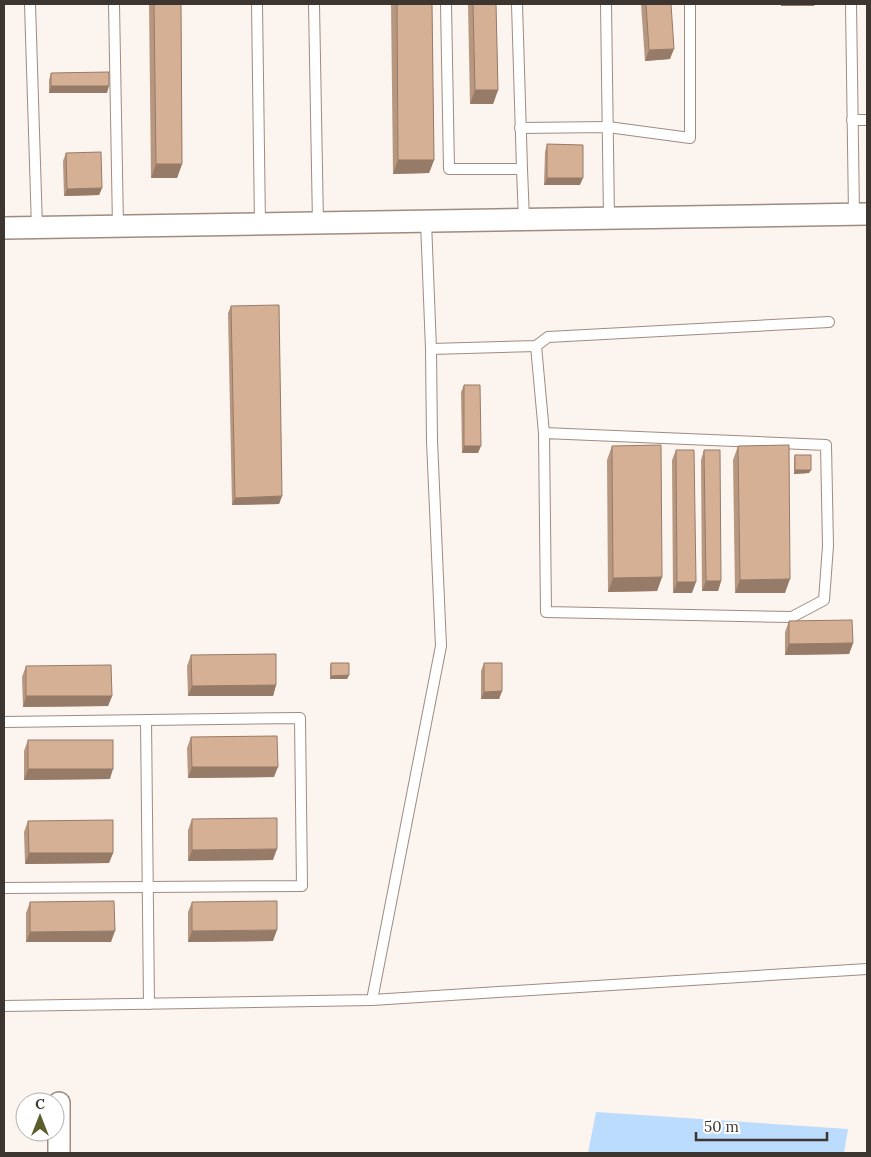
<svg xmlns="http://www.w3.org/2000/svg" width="871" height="1157" font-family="Lora,serif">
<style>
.water{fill:#bbdcfd}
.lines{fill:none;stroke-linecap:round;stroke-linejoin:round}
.service-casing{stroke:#9e8c80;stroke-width:12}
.minor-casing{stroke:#9e8c80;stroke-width:24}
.service{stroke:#fff;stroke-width:10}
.minor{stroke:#fff;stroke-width:21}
.wall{fill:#b89780}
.shaded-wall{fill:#967b68}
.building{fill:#d6b095;stroke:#967b68}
</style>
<rect width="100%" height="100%" fill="#fcf4ef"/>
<polygon class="water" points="596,1112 848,1129 844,1153 588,1153"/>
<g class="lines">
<defs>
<g id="service">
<polyline points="30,4 37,228"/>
<polyline points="114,4 118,227"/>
<polyline points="257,4 260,225"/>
<polyline points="314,4 318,224"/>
<polyline points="446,4 449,169 522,169 524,220"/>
<polyline points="517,4 522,169"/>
<polyline points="606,4 609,219"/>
<polyline points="851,4 854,215"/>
<polyline points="852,120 867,120"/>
<polyline points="520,128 608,127 690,138 690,4"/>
<polyline points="536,346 544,433 546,612 792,617 824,600 828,546 826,445 544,433"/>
<polyline points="431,349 536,346 548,337 829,322"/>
<polyline points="146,720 149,1004"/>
<polyline points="4,722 300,718 302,886 4,888"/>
<polyline points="372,1000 441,646 432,441 431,349 426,222"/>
<polyline points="4,1006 372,1000 867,969"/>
</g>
<g id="minor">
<polyline points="4,228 867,214"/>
<polyline points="59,1103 59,1153"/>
</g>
</defs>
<use href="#service" class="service-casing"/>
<use href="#minor" class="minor-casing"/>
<use href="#service" class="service"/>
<use href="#minor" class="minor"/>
</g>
<g class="wall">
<polygon points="149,4 181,4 182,164 177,178 151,178"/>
<polygon points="391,4 432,4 434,160 429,173 393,174"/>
<polygon points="468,4 496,4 498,90 493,104 470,104"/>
<polygon points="641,4 671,4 670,59 645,61"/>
<polygon points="51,73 107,93 49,93 49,80"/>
<polygon points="547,144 580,185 544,185 545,152"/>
<polygon points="66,153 102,188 99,195 64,196 63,161"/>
<polygon points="231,306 282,496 279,504 232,505 228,313"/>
<polygon points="464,385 478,453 462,453 461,392"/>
<polygon points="612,446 662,577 657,591 608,592 607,460"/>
<polygon points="738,446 785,593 735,593 733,460"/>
<polygon points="676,450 692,593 673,593 672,460"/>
<polygon points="704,450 721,581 718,591 702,591 701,460"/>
<polygon points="795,455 809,473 794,474 794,458"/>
<polygon points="789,621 853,643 849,654 785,655 785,632"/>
<polygon points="191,655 276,685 273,696 188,696 187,666"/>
<polygon points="331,663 349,675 347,679 330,679 330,666"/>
<polygon points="484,663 502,691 499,699 481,699 481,671"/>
<polygon points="26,666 112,696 108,706 23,707 22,677"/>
<polygon points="191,737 274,777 188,778 187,748"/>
<polygon points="28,740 110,779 24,780 24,751"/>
<polygon points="192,819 273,860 188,861 188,830"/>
<polygon points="28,821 113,853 109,863 25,864 24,832"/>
<polygon points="30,902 111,942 26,942 26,913"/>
<polygon points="192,902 273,941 188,942 188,912"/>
</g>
<g class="shaded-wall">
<polygon points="781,4 815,4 814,6 781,6"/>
<polygon points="674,49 670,59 645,61 649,50"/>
<polygon points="51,86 109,86 107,93 49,93"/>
<polygon points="475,90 498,90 493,104 470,104"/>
<polygon points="398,160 434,160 429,173 393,174"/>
<polygon points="156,164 182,164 177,178 151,178"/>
<polygon points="547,178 583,178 580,185 544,185"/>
<polygon points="102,188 99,195 64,196 67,189"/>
<polygon points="464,446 481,446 478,453 462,453"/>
<polygon points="795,470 811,470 809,473 794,474"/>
<polygon points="282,496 279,504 232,505 235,498"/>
<polygon points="662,577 657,591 608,592 613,578"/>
<polygon points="790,579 785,593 735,593 740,580"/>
<polygon points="706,581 721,581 718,591 702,591"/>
<polygon points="677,582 696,582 692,593 673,593"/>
<polygon points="853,643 849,654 785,655 789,644"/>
<polygon points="349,675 347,679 330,679 331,676"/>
<polygon points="276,685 273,696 188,696 192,686"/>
<polygon points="502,691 499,699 481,699 484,692"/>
<polygon points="26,696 112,696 108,706 23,707"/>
<polygon points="192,767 278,767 274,777 188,778"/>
<polygon points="28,769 113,769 110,779 24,780"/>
<polygon points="277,849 273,860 188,861 192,850"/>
<polygon points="29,853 113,853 109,863 25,864"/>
<polygon points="277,930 273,941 188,942 192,931"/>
<polygon points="115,931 111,942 26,942 30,932"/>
</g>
<g class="building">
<polygon points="154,4 181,4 182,164 156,164"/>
<polygon points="397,4 432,4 434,160 398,160"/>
<polygon points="473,4 496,4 498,90 475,90"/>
<polygon points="646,4 671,4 674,49 649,50"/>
<polygon points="109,72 109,86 51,86 51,73"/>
<polygon points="547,144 583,145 583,178 547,178"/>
<polygon points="101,152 102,188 67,189 66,153"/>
<polygon points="279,305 282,496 235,498 231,306"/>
<polygon points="464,385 480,385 481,446 464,446"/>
<polygon points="661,445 662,577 613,578 612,446"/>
<polygon points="789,445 790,579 740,580 738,446"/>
<polygon points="676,450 694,450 696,582 677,582"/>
<polygon points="704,450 720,450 721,581 706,581"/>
<rect x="795" y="455" width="16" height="15"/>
<polygon points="852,620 853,643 789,644 789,621"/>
<polygon points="276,654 276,685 192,686 191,655"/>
<polygon points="331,663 349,663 349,675 331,676"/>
<polygon points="484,663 502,663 502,691 484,692"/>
<polygon points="111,665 112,696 26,696 26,666"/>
<polygon points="277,736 278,767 192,767 191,737"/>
<rect x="28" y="740" width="85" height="29"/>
<polygon points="277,818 277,849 192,850 192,819"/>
<polygon points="113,820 113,853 29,853 28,821"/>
<polygon points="114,901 115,931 30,932 30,902"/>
<polygon points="277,901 277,930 192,931 192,902"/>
</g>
<rect width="871" height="1157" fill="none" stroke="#3d3630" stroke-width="10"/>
<g transform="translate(40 1117)"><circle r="24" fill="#ffffff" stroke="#b1afac"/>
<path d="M0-4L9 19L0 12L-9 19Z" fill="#595e2c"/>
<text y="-8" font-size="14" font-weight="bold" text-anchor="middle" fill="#3d3630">С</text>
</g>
<path d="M696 1132v8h131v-8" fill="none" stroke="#3d3630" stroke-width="2.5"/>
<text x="704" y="1132" font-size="15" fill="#3d3630" stroke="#ffffff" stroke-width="4" paint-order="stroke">50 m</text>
</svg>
